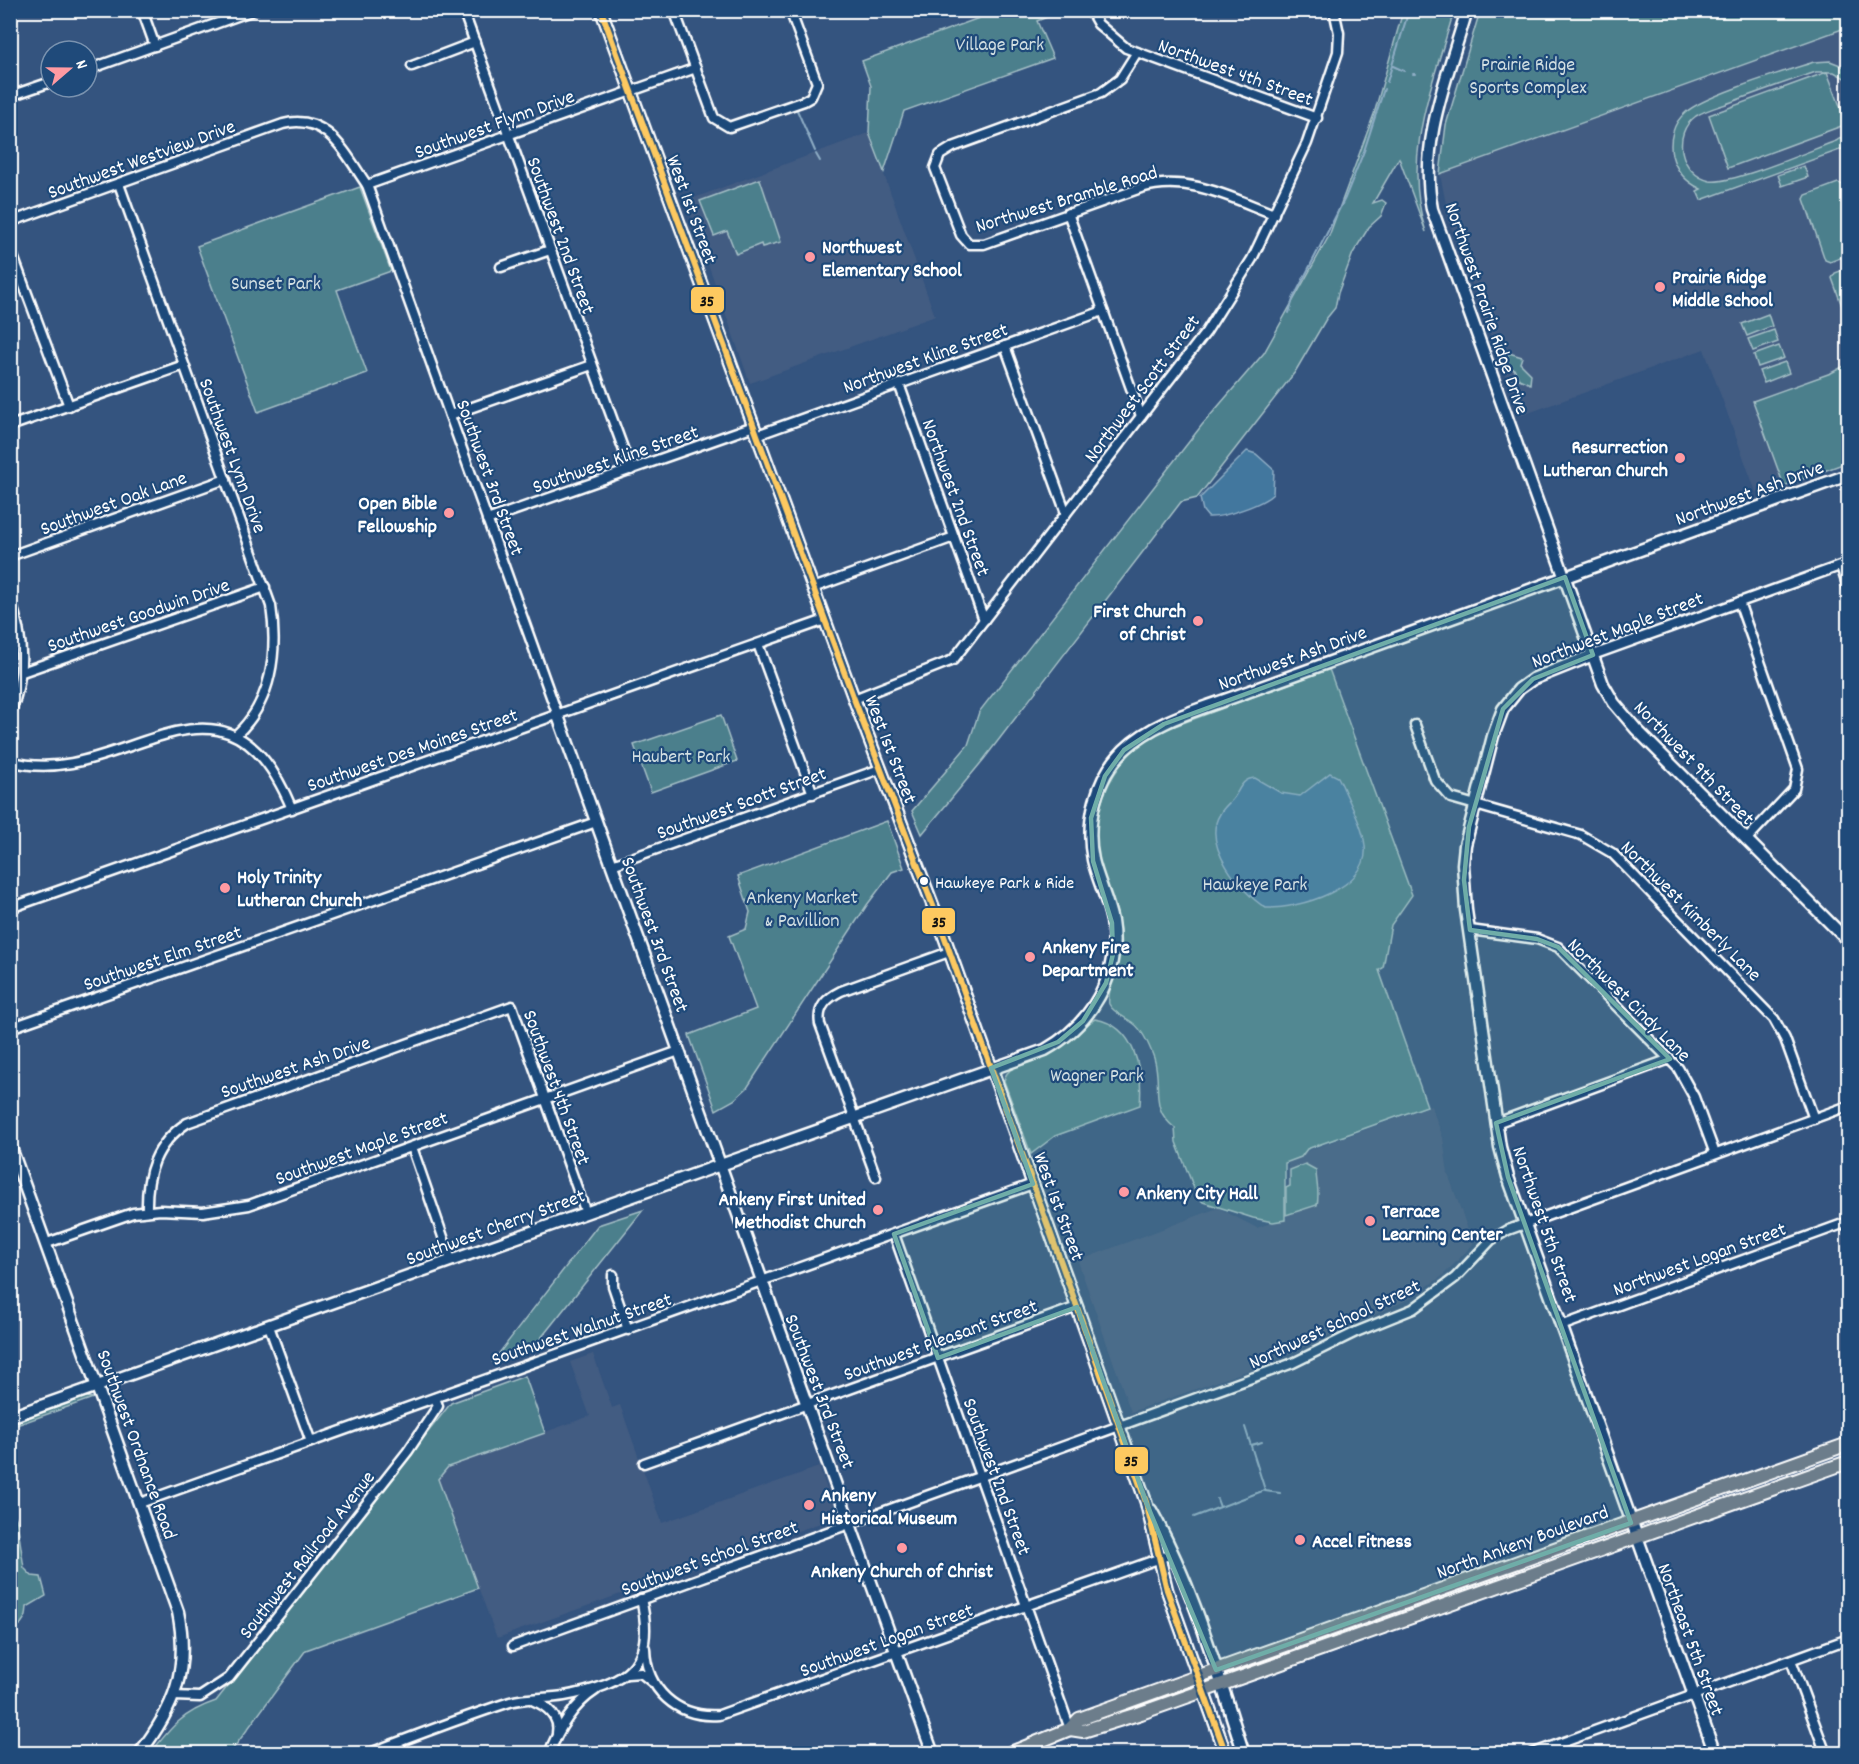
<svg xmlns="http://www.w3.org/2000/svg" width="1859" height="1764" font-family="Dekko,sans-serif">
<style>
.built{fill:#435c82}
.green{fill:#4b7f8c;stroke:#a5bfc6;stroke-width:1.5}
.water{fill:#42779e;stroke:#8eadc5;stroke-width:1.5}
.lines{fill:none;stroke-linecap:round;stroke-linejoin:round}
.stream{stroke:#8eadc5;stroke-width:2}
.minor-casing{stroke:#fff;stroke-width:13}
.tertiary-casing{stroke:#fff;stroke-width:15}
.secondary-casing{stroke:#fff;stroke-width:15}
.primary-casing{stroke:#fff;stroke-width:16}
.minor{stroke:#1f4a7a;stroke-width:8}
.tertiary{stroke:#1f4a7a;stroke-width:10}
.secondary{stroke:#1f4a7a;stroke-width:10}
.primary{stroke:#6c7d8b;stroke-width:12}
.bus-1-casing{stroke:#1f4a7a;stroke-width:10}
.bus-1{stroke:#fdc960;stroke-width:6}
.marked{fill:#6fada8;fill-opacity:0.2;stroke:#6fada8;stroke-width:4.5;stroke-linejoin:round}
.poi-dot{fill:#ff9aa2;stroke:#1f4a7a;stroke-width:2}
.bus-dot{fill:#fff;stroke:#1f4a7a;stroke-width:2}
.labels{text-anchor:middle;stroke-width:4.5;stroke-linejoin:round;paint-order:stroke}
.bus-label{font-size:18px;fill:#fff;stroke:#1f4a7a;text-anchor:start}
.park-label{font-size:20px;fill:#d2dfe2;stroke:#1f4a7a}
.street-label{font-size:20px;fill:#fff;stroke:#1f4a7a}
.poi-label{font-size:20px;font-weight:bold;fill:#fff;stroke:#1f4a7a;text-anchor:start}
.line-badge{stroke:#1f4a7a;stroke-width:2}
.pale-badge-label{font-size:16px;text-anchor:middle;font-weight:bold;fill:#111}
</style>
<rect width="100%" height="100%" fill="#34547f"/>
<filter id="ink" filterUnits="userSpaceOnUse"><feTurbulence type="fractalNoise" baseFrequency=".0167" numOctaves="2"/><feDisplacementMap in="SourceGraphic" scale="12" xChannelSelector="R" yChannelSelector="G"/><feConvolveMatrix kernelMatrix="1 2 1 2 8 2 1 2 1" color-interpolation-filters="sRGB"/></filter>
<g filter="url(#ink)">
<g class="built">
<polygon points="1848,27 1848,367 1753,401 1784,486 1756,492 1704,349 1520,416 1450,224 1440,174"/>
<polygon points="869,133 935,316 750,383 686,201"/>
<polygon points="1431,1106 1443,1138 1448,1174 1473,1244 1456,1262 1441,1277 1405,1301 1263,1365 1131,1412 1078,1261 1218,1208 1257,1228 1287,1217 1288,1158"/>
<polygon points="593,1354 612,1408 620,1405 662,1523 819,1467 837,1517 497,1638 438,1479 448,1467 590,1416 570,1362"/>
</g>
<g class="green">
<polygon points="998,11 1062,11 1037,21 1053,58 904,111 884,172 869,133 871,86 862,61"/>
<path d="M1403,11h51c-21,73 -53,145 -28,221l-27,-74 -26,45 9,-3 4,3 -5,13 -12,11 -16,26 -15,40 -3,15 -9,11 -31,53 -98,126 -16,4 -197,257 -62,75 -10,-23 56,-66 11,-33 223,-287 62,-72 65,-117 45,-122z"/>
<polygon points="1480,11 1848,10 1848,27 1440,174 1446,125"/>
<path d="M1830,61l18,7v12l-14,-8h-18c-27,9 -55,19 -82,29 -12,5 -27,8 -38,15 -25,18 -16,58 14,65 21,4 101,-31 126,-40l12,-8v14l-147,53 -4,-9 4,-2c-15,-7 -25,-18 -29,-34 -3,-15 1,-32 13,-42 17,-17 101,-42 129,-51z"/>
<polygon points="1827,72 1847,124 1728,168 1709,115"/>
<polygon points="1804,166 1808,177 1782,186 1778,175"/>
<polygon points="760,179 781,242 762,247 761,244 736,254 727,231 714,236 700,201"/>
<polygon points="1838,183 1843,185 1848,201 1848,255 1830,262 1825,260 1804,199 1806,195"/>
<polygon points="360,187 391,271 337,290 367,373 258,412 197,246"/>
<polygon points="1848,268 1848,323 1832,278 1835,273"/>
<polygon points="1768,314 1772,326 1747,336 1742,324"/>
<polygon points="1774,330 1778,342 1753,351 1748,339"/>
<polygon points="1779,346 1784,358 1758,367 1754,355"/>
<polygon points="1509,353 1522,357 1520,363 1531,374 1530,384 1519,379 1514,369 1505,365"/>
<polygon points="1785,362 1789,373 1764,383 1759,371"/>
<polygon points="1848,364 1848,462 1784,486 1753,401 1831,373"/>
<path d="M1329,669l83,226 -21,30 -8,43 -4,2 48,136 -120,43 -6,8 -16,6v57l-12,2 -20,-4 -50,-16 -6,-6 -21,-54 -1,-14c-27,-21 -12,-42 -21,-70 -4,-11 -11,-28 -21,-35 -6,-5 -20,-10 -24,-19 -3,-9 11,-51 11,-67 0,-24 -11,-43 -18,-65 -17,-55 6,-106 51,-138z"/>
<polygon points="721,715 737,761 651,792 634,745"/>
<polygon points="887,821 904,868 892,872 867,905 747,1088 734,1100 716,1110 689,1035 756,1009 729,936 746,929 750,912 738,876"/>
<path d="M1095,1019c41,7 48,52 45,86l-85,31 -24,18 -27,-73c2,-17 28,-19 42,-25 20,-10 32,-27 49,-37z"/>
<path d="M1305,1164l11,6c0,14 4,21 1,35l-31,10v-27l4,-2v-16z"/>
<polygon points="643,1210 533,1348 493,1361 598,1225"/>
<path d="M525,1376l20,57 -97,34 -10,12 40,109 -172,62 -76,103 -80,1c21,-27 33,-42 66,-53l235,-298z"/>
<polygon points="86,1397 93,1398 11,1427 11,1424"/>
<polygon points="10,1504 17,1521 24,1568 32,1576 41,1577 46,1596 27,1607 26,1616 20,1625 11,1628"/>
</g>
<g class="water">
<path d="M1247,451l9,3 18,16 -1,24c-10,10 -50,24 -65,23l-5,-6 -3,-13z"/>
<path d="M1330,773l8,4 4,8c8,19 21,41 23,61 5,43 -67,63 -99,62 -25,-15 -65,-64 -46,-94 3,-6 8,-10 12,-14 8,-9 8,-21 23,-22l26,15 19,3z"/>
</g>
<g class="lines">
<g class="stream">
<polyline points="1393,66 1404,71"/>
<polyline points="1413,74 1415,74"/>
<polyline points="1387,82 1409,10"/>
<polyline points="797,110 815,151"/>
<polyline points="816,154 820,161"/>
<polyline points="1289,313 1293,299 1345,198 1364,151 1384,89"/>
<polyline points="1251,1445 1262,1442"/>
<polyline points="1265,1491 1280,1493"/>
<polyline points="1217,1499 1220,1507"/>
<polyline points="1194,1517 1265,1490 1245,1427"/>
</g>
<defs>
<g id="minor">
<polyline points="142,10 155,46"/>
<polyline points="463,10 631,470"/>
<polyline points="674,10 714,118 729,127 804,101 811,97 817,83 790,10"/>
<polyline points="1090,10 1098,24 1126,48 1317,118"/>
<path d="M1137,52l-17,27 -19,14 -148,54 -13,8 -5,13 26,67 8,9h15l157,-56c47,-14 90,10 133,26"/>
<polyline points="412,66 475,42"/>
<polyline points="87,70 254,10"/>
<polyline points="10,96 51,82"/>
<path d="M119,184l152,422c7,46 1,96 -35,129"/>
<polyline points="367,185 696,68"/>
<polyline points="1068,213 1141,416"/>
<path d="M10,222l273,-98c44,-12 63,31 84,61l191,531"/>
<polyline points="10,248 69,406"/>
<polyline points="501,267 550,250"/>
<polyline points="1005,346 1066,513"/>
<polyline points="899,384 984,620"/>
<polyline points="450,415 592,365"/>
<polyline points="10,426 184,365"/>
<polyline points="757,435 1103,311"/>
<polyline points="487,520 754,426"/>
<polyline points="10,556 226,479"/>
<polyline points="1841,566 1848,588"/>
<polyline points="813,588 954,537"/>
<path d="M10,599c14,40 16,76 0,115"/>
<polyline points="1739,602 1798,769 1794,789 1746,840"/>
<polyline points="758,644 813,794"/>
<polyline points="1593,655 1848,563"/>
<polyline points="22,672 265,587"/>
<polyline points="854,699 953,660 1206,332 1252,259 1307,143 1338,52 1339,33 1334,10"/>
<polyline points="1415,725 1435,780 1451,798 1581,835 1612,853 1774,1019 1785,1039 1814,1119"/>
<path d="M10,761c110,33 212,-120 282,48"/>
<polyline points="612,865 880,769"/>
<polyline points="10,908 825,620"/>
<polyline points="1470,930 1537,939 1558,947 1678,1068 1694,1097 1715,1154"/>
<polyline points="10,1028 596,822"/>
<polyline points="1496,1123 1670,1059"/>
<polyline points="412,1147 451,1260"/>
<path d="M876,1177l-56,-153c-3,-17 7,-26 21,-33l108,-39"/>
<path d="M147,1211c-1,-37 8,-67 40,-88l325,-117 74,207"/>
<polyline points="894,1234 1070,1729"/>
<polyline points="47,1243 133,1213 160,1210 203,1212 249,1205 679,1051"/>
<polyline points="613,1275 613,1286 628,1330"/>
<polyline points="269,1326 311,1442"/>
<polyline points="1561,1326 1848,1222"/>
<polyline points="644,1463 1077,1307"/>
<polyline points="140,1503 1033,1184"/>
<polyline points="513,1646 1293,1363 1356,1332 1413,1309 1455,1278 1491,1240 1508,1230 1848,1106"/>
<path d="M645,1648c1,42 32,70 74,67l453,-161"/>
<polyline points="1791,1660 1826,1754"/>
<polyline points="627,1674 641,1673 652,1682"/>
<polyline points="174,1696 200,1697 229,1678 408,1451 438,1406 435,1398"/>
<path d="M534,1701c13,5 26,16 23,32"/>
<path d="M367,1754c47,-18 94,-36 143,-52 17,-5 37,-3 54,-6 62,-11 93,-31 77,-97"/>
<path d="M549,1754c9,-25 25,-50 47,-64"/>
<polyline points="1531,1754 1848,1639"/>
</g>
<g id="tertiary">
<path d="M1467,10c-19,66 -48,130 -35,199l171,475 11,19 22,26 212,212"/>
<polyline points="1593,655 1533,679 1519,689 1503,709 1493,736 1465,845 1463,864 1466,910 1500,1147 1508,1177 1715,1754"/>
<polyline points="558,716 933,1754"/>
<path d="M10,1145l168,467c12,58 -4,96 -39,142"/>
<path d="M10,1417l1035,-367c46,-26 76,-74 67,-129 -4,-21 -14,-40 -19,-61 -8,-38 3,-82 31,-110 32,-31 82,-42 123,-58l601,-217"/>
</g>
<g id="secondary">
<polyline points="601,10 854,699 935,911 1077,1307 1146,1502 1167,1590 1226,1754"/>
<path d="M1151,1510c42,75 66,162 93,244"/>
</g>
<g id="primary">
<polyline points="1070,1729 1083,1731 1141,1713 1848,1462"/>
<polyline points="1008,1754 1070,1729 1079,1719 1848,1444"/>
</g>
</defs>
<use href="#minor" class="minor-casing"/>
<use href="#tertiary" class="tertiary-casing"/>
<use href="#secondary" class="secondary-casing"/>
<use href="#primary" class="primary-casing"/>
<use href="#minor" class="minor"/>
<use href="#tertiary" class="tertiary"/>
<use href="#secondary" class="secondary"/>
<use href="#primary" class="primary"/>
<defs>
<polyline id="bus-1" points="601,10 854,699 935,911 1077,1307 1146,1502 1167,1590 1226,1754"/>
</defs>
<use href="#bus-1" class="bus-1-casing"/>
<use href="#bus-1" class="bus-1"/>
</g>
</g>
<path class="marked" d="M1565,577l28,78 -60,24 -30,30 -34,118 -5,53 6,50 67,9 21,8 112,112 -174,64 12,54 123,346 -415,147 -70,-168 -69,-195 -139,51 -44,-124 139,-50 -42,-116 67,-26 25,-21 23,-38 7,-29 -1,-31 -19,-62 -2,-43 14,-42 19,-26 40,-26z"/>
<g class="poi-dot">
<circle cx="810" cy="257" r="6"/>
<circle cx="1660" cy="287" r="6"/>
<circle cx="1680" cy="458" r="6"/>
<circle cx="449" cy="513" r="6"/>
<circle cx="1198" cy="621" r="6"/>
<circle cx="225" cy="888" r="6"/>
<circle cx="1030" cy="957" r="6"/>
<circle cx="1124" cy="1192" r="6"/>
<circle cx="878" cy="1210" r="6"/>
<circle cx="1370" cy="1221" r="6"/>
<circle cx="809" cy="1505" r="6"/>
<circle cx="1300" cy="1540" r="6"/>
<circle cx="902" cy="1548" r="6"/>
</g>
<circle class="bus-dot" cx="924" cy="881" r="5"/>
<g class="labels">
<g class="bus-label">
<text x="935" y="888">Hawkeye Park &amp; Ride</text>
</g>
<g class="park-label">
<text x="1000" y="50">Village Park</text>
<text x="1528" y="70">Prairie Ridge<tspan x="1528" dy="23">Sports Complex</tspan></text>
<text x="276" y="289">Sunset Park</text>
<text x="681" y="762">Haubert Park</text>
<text x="1255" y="890">Hawkeye Park</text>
<text x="802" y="903">Ankeny Market<tspan x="802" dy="23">&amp; Pavillion</tspan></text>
<text x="1097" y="1081">Wagner Park</text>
</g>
<g class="street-label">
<text transform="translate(1236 71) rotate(20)" y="7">Northwest 4th Street</text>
<text transform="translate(494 123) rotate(-20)" y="7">Southwest Flynn Drive</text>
<text transform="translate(141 158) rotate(-20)" y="7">Southwest Westview Drive</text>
<text transform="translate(1066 198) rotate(-17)" y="7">Northwest Bramble Road</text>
<text transform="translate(693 209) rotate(70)" y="7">West 1st Street</text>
<text transform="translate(562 235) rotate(70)" y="7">Southwest 2nd Street</text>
<text transform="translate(1488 308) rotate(71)" y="7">Northwest Prairie Ridge Drive</text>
<text transform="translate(925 357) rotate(-20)" y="7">Northwest Kline Street</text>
<text transform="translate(1141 388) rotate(-53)" y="7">Northwest Scott Street</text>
<text transform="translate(234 455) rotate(70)" y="7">Southwest Lynn Drive</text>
<text transform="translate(615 458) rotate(-19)" y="7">Southwest Kline Street</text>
<text transform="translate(491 477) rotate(70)" y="7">Southwest 3rd Street</text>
<text transform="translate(1749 492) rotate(-20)" y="7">Northwest Ash Drive</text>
<text transform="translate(957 497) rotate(70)" y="7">Northwest 2nd Street</text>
<text transform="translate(113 502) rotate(-20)" y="7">Southwest Oak Lane</text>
<text transform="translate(138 614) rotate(-19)" y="7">Southwest Goodwin Drive</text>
<text transform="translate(1617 629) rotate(-21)" y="7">Northwest Maple Street</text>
<text transform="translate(1292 657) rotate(-20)" y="7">Northwest Ash Drive</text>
<text transform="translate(412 749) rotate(-19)" y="7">Southwest Des Moines Street</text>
<text transform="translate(892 749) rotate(69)" y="7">West 1st Street</text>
<text transform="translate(1695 762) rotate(46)" y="7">Northwest 9th Street</text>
<text transform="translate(741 802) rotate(-20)" y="7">Southwest Scott Street</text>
<text transform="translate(1692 910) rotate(45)" y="7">Northwest Kimberly Lane</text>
<text transform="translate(656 934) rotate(70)" y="7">Southwest 3rd Street</text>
<text transform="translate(162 957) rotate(-19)" y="7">Southwest Elm Street</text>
<text transform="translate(1630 999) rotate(45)" y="7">Northwest Cindy Lane</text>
<text transform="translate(295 1066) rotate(-19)" y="7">Southwest Ash Drive</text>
<text transform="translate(558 1087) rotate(70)" y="7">Southwest 4th Street</text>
<text transform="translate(361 1147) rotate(-20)" y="7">Southwest Maple Street</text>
<text transform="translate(1060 1206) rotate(70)" y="7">West 1st Street</text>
<text transform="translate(1546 1224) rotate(71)" y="7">Northwest 5th Street</text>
<text transform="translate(495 1226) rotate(-20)" y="7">Southwest Cherry Street</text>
<text transform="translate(1699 1258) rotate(-20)" y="7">Northwest Logan Street</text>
<text transform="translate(1334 1323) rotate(-25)" y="7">Northwest School Street</text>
<text transform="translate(581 1328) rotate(-19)" y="7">Southwest Walnut Street</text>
<text transform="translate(940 1339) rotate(-20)" y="7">Southwest Pleasant Street</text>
<text transform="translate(821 1391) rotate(69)" y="7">Southwest 3rd Street</text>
<text transform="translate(138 1444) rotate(70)" y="7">Southwest Ordnance Road</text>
<text transform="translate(998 1476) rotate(70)" y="7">Southwest 2nd Street</text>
<text transform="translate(1522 1541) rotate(-20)" y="7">North Ankeny Boulevard</text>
<text transform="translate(306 1554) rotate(-52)" y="7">Southwest Railroad Avenue</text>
<text transform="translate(709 1557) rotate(-20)" y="7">Southwest School Street</text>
<text transform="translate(886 1639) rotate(-20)" y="7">Southwest Logan Street</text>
<text transform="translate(1692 1639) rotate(70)" y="7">Northeast 5th Street</text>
</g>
<g class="poi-label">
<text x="822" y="253">Northwest<tspan x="822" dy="23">Elementary School</tspan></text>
<text x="1672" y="283">Prairie Ridge<tspan x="1672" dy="23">Middle School</tspan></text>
<text x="1668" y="453" text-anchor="end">Resurrection<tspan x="1668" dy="23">Lutheran Church</tspan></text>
<text x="437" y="509" text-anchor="end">Open Bible<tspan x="437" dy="23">Fellowship</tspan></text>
<text x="1186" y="617" text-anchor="end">First Church<tspan x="1186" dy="23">of Christ</tspan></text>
<text x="237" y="883">Holy Trinity<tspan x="237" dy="23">Lutheran Church</tspan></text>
<text x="1042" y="953">Ankeny Fire<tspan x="1042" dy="23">Department</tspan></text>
<text x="1136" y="1199">Ankeny City Hall</text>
<text x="866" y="1205" text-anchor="end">Ankeny First United<tspan x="866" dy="23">Methodist Church</tspan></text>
<text x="1382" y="1217">Terrace<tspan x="1382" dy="23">Learning Center</tspan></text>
<text x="821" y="1501">Ankeny<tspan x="821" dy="23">Historical Museum</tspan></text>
<text x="1312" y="1547">Accel Fitness</text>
<text x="902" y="1577" text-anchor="middle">Ankeny Church of Christ</text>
</g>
</g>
<g class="line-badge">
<rect x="690" y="286" width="35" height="28" rx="6" fill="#fdc960"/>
<rect x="921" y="907" width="35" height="28" rx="6" fill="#fdc960"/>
<rect x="1114" y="1446" width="35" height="29" rx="6" fill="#fdc960"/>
</g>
<g class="pale-badge-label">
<text x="707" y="306">35</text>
<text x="939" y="927">35</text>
<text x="1131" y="1466">35</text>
</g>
<rect width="1859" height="1764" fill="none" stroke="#1f4a7a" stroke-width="36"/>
<rect x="18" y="18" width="1823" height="1728" fill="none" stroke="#fff" stroke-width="2" filter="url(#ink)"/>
<g transform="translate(69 69) rotate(70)"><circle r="28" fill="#1f4a7a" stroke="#7992af" stroke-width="1.5"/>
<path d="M0-4.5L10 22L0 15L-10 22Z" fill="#ff9aa2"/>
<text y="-9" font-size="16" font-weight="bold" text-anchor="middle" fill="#ffffff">N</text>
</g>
</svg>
